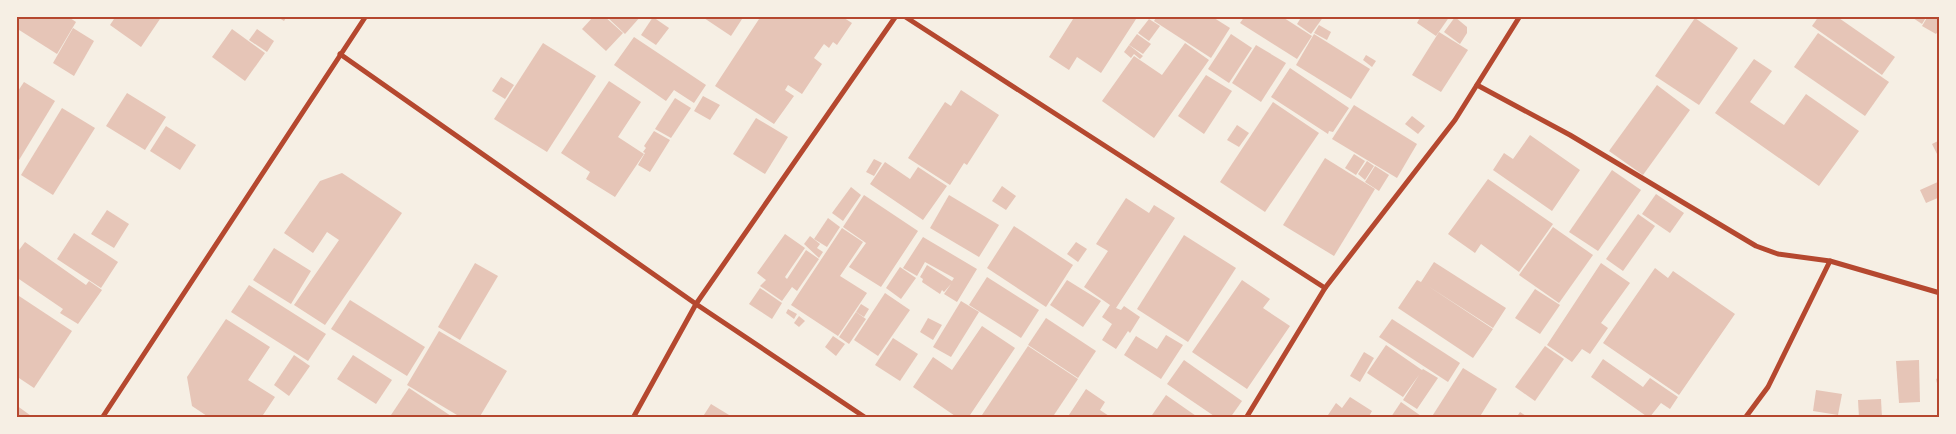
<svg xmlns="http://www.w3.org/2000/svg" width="1956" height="434" font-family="'PT Sans',sans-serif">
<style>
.building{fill:#e6c5b7}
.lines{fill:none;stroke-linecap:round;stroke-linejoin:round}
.minor{stroke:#b5482f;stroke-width:5}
.neatline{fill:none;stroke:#b5482f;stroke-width:2}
</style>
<rect width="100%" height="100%" fill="#f6efe4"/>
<g class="building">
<polygon points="16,16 67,16 76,22 57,54 16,28"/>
<polygon points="116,16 162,16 141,47 110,25"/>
<polygon points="276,16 287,16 284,21"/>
<polygon points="594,16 604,16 623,33 606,51 582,29"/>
<polygon points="606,16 641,16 625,34"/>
<polygon points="701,16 744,16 731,36"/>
<polygon points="761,16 841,16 852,23 837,45 833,42 829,48 824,44 814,58 822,64 802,94 788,85 785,90 794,96 774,124 715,86"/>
<polygon points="1075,16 1138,16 1101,73 1077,57 1069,70 1049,57"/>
<polygon points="1157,16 1211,16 1230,28 1211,58 1154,21"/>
<polygon points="1245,16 1281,16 1312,36 1297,59 1240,23"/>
<polygon points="1302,16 1324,16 1311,34 1297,24"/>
<polygon points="1421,16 1450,16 1436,36 1417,23"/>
<polygon points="1819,16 1836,16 1895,57 1882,75 1812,26"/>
<polygon points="1910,16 1927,16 1922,24"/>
<polygon points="1928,16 1940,16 1940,28 1936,34 1922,26"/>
<polygon points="653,17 669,28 656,45 641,35"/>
<polygon points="1455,17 1467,27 1467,33 1460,44 1444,32"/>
<polygon points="1695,18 1738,48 1699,105 1655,76"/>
<polygon points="1149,19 1160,26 1149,41 1138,33"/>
<polygon points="1319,25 1331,32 1327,40 1314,33"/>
<polygon points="73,28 94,41 74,76 53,63"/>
<polygon points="232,29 265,53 245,81 212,57"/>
<polygon points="257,29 274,41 267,52 249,40"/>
<polygon points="1439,32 1468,50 1441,92 1412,75"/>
<polygon points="1818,33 1889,82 1865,116 1794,67"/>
<polygon points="1137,34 1151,44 1143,54 1129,45"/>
<polygon points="1231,34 1252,48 1229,83 1208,69"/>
<polygon points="1314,34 1370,69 1351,99 1296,65"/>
<polygon points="634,37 706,85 694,103 674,90 666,101 614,65"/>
<polygon points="543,43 596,76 547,152 494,119"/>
<polygon points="1185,43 1209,60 1154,138 1102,101 1134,56 1162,75"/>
<polygon points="1129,45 1143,56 1140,59 1134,54 1131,58 1124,52"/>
<polygon points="1256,45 1286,63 1261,102 1232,83"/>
<polygon points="1366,55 1376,61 1372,67 1363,60"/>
<polygon points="1754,59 1772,71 1750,102 1784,125 1806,94 1859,131 1819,186 1715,113"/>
<polygon points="1290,68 1349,108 1333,132 1329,131 1328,134 1271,97"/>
<polygon points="1206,75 1232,91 1204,134 1178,116"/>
<polygon points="501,77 514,85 505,99 492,91"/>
<polygon points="609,81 641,102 618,137 644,154 615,197 586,179 590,172 561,153"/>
<polygon points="24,82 55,101 16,165 16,94"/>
<polygon points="1657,85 1690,110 1643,175 1609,151"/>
<polygon points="961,90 999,115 967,165 964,163 950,185 908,158 945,102 951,106"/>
<polygon points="127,93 166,117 145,150 106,126"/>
<polygon points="703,96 720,105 710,120 694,111"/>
<polygon points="675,98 691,108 671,138 655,129"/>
<polygon points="1273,102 1319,133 1265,212 1220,182"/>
<polygon points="1354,105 1417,144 1397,178 1332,139"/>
<polygon points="62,108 95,128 53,195 21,175"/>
<polygon points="1412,116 1425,126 1418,134 1405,124"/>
<polygon points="756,118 788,137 765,174 733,154"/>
<polygon points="1237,125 1249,133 1239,147 1227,140"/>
<polygon points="166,126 196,145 180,170 150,151"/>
<polygon points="654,131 670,140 650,172 638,165 645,153 643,152 646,148 644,146"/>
<polygon points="1530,135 1580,170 1552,211 1493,170 1504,153 1513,159"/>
<polygon points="1940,140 1940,160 1932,144"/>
<polygon points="1354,154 1365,161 1356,175 1345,168"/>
<polygon points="1325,158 1375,189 1334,256 1283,225"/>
<polygon points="874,159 882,163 874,176 866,172"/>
<polygon points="1367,161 1374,166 1365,180 1358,174"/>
<polygon points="885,162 910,179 918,167 947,186 923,220 870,184"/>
<polygon points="1375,166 1389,175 1379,191 1365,182"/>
<polygon points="1612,170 1641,190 1598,251 1569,232"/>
<polygon points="342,173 402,213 325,325 294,305 339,240 327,232 313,253 284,233 320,181"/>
<polygon points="1488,179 1553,224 1519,272 1481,244 1475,253 1448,234"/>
<polygon points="1940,181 1940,197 1926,203 1920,190"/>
<polygon points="1002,186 1016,196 1006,210 992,201"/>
<polygon points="851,187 861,195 843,221 832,213"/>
<polygon points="1656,194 1684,213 1670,233 1642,214"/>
<polygon points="864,195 918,231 881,287 849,267 866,243 843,227"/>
<polygon points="949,195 999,225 979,257 930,228"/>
<polygon points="1126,198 1149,213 1154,205 1175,218 1116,308 1121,310 1124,306 1140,317 1130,333 1128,331 1116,349 1102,340 1112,324 1102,317 1110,305 1084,287 1108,251 1096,244"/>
<polygon points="107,210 129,224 114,248 91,234"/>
<polygon points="1638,214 1655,226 1623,271 1606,259"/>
<polygon points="828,218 840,227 827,247 814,239"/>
<polygon points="1014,226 1073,265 1046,307 987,268"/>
<polygon points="1553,227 1593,255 1559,303 1519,275"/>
<polygon points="842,228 863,242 840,276 867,293 838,336 791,305"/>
<polygon points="74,233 118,262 101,288 57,259"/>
<polygon points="785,234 805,248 785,277 787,279 806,250 819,259 797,291 792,287 782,301 760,286 766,280 757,273"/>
<polygon points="1184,235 1236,268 1188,342 1137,309"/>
<polygon points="810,236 820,244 817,248 823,252 819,258 804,244"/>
<polygon points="923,237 977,269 957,302 944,294 951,284 944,292 942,290 940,294 922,282 923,279 920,277 927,265 952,281 954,278 925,262 917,276 903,268"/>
<polygon points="25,242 86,285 89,281 102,290 78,324 60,313 63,309 16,277 16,254"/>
<polygon points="1076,242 1087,249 1078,262 1067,254"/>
<polygon points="274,248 311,271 291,304 253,280"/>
<polygon points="1434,262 1506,308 1493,328 1428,286 1493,329 1473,358 1398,308 1417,280 1421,282"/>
<polygon points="475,263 498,276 460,340 438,327"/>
<polygon points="1601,263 1630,283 1601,323 1608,328 1590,354 1582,349 1572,362 1547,345"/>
<polygon points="900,267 916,278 901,299 886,288"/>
<polygon points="1655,268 1668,278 1673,271 1735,314 1679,395 1603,343"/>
<polygon points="987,277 1039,310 1021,338 969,305"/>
<polygon points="1067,280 1101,301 1083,327 1050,305"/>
<polygon points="1242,280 1270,299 1263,308 1290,326 1247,389 1192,352"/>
<polygon points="249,285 326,334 308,361 231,312"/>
<polygon points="760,288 782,303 772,319 749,304"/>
<polygon points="1535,289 1560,305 1540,334 1515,318"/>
<polygon points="885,293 910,310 878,356 854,340"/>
<polygon points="16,294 72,331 34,388 16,376"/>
<polygon points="350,300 425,347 407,376 331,329"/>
<polygon points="961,301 979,312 951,357 933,347"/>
<polygon points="861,304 869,309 864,317 856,312"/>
<polygon points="788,309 797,314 794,319 786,313"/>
<polygon points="856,312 866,319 849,344 839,337"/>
<polygon points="799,316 805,321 799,327 794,323"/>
<polygon points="928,318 942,325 933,340 920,332"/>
<polygon points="1046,318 1096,351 1078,378 1028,345"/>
<polygon points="226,319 270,347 248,380 275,397 261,418 210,418 192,406 187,377"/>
<polygon points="1392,319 1460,363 1448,382 1379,337"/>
<polygon points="982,326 1015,348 968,418 958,418 913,387 933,357 952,370"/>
<polygon points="439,331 507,371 479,418 462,418 407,385"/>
<polygon points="1166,335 1183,345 1161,379 1124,355 1136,336 1157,349"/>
<polygon points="833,336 845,344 836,356 825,347"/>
<polygon points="893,338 918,354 900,381 875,365"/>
<polygon points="1386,345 1422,370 1423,369 1438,378 1417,409 1403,400 1419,375 1403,397 1367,373"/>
<polygon points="1028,346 1078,379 1052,418 980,418"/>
<polygon points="1545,346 1564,359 1535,401 1515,387"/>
<polygon points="1364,352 1374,358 1360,382 1350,376"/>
<polygon points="294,355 310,366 289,396 274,385"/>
<polygon points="353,355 392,380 376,404 337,379"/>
<polygon points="1603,359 1643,387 1650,378 1678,397 1670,409 1661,403 1649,418 1591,377"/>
<polygon points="1184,360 1242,401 1230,418 1217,418 1167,384"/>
<polygon points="1919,360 1920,402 1899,403 1896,361"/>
<polygon points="1463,368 1497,389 1479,418 1431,418"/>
<polygon points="1940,377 1940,392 1939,392 1936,379"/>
<polygon points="409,388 454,418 389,418"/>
<polygon points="1086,389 1105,402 1100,410 1112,418 1067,418"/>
<polygon points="1816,390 1842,394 1838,415 1813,411"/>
<polygon points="1166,395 1199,418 1150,418"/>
<polygon points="1350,397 1372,411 1368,418 1326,418 1336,403 1342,408"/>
<polygon points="1881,399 1882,418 1859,418 1858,400"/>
<polygon points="1401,402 1424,418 1391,417"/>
<polygon points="711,404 734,418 702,418"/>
<polygon points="16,405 34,418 16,418"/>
<polygon points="1520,412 1529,418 1516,418"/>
</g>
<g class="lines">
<g class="minor">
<polyline points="904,16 1325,288"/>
<polyline points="340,54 696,304 866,418"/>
<polyline points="1477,85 1570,135 1756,246 1778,254 1830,261 1940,293"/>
<polyline points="102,418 366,16"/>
<polyline points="633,418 696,304 896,16"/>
<polyline points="1246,418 1325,288 1455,120 1520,16"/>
<polyline points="1745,418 1768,387 1830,261"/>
</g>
</g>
<rect width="1956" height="434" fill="none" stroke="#f6efe4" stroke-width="35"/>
<rect x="18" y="18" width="1920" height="398" class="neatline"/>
</svg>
